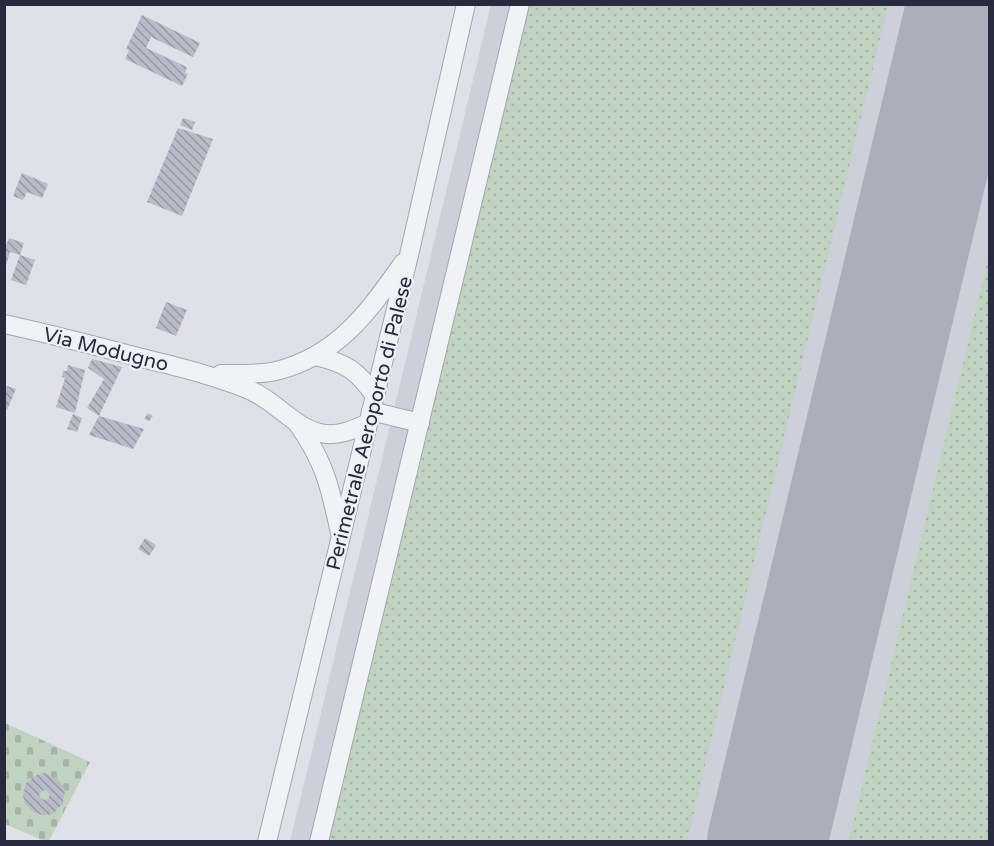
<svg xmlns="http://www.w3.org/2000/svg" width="994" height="846" font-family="'Varela Round',sans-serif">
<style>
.built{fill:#cdcfda}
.grass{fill:url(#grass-dots)}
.cemetery{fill:url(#cemetery-stones)}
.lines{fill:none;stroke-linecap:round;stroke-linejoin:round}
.runway{stroke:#acaebc;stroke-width:120}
.building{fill:url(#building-back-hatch);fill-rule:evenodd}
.minor-casing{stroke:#a4a6b2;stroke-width:20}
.minor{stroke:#f1f2f6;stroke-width:18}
.labels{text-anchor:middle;stroke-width:4.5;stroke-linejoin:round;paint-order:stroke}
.street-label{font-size:20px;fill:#282b3f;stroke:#eef0f6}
</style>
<defs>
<pattern id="grass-dots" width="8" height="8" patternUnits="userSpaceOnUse" patternTransform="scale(1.5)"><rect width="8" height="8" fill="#c0d2c0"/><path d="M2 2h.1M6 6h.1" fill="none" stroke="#a5b4a6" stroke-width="1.8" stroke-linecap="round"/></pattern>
<pattern id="cemetery-stones" width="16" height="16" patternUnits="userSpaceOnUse" patternTransform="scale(1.5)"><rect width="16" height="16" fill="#c0d2c0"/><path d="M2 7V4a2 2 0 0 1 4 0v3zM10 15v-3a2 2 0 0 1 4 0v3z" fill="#a5b4a6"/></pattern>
<pattern id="building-back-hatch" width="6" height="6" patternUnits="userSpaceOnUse" patternTransform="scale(1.5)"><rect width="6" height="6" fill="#b9bbc8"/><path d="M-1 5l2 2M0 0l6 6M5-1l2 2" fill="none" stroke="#9698a4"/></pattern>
</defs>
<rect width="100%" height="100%" fill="#dfe0e8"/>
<polygon class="built" points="491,5 989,5 989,841 290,842"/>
<g class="grass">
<polygon points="529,5 888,5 687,841 329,841"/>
<polygon points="989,255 989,841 849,841"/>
</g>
<polygon class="cemetery" points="5,723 90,762 49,841 44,841 5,824"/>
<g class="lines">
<polyline class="runway" points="767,842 967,4"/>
</g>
<g class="building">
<polygon points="142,15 200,43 193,57 151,37 146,48 187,67 185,73 188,74 182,86 125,59 129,51 126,49"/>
<polygon points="183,118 195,122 192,130 180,125"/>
<polygon points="178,128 213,139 182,216 147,202"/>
<polygon points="22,173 48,184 42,198 27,192 23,200 13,196"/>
<polygon points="9,238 24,243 20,255 35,260 26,285 11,280 20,255 10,252 4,272 4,250"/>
<polygon points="166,302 187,310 176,336 156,328"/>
<polygon points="92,359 122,367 99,416 87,408 104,379 88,368"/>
<polygon points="68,365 85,370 75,413 56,407 65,378 62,377 63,371 67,371"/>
<polygon points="4,385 16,389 7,410 4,409"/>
<polygon points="148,413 153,416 149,421 144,419"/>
<polygon points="73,414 82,418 77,432 67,429"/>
<polygon points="99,416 144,429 133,449 89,435"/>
<polygon points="145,538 156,545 149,556 138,549"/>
<path d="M44,773l13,5 8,11 -2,14 -9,10 -6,2 -13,-2 -10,-10 -2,-7 3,-13 11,-8zM44,789l6,5 -2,5 -4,1 -4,-2 -1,-4z"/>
</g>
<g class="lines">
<defs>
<g id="minor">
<path d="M4,324c47,10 92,22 138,34 35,9 71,17 105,31 27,10 46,38 73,44 17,4 33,-3 48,-10"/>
<path d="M315,356c31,7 42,14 60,40"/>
<path d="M221,374c18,0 37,1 55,-3 62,-15 93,-60 127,-108"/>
<polyline points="371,411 420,423"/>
<path d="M297,423c28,39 33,64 43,110"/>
<polyline points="267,842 409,255 466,4"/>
<polyline points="319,842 520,4"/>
</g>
</defs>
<use href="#minor" class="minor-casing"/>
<use href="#minor" class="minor"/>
</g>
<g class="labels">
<g class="street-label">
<text transform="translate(106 349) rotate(14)" y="7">Via Modugno</text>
<text transform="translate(369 423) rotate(-76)" y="7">Perimetrale Aeroporto di Palese</text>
</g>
</g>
<rect width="994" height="846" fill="none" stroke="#282b3f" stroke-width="12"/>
</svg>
